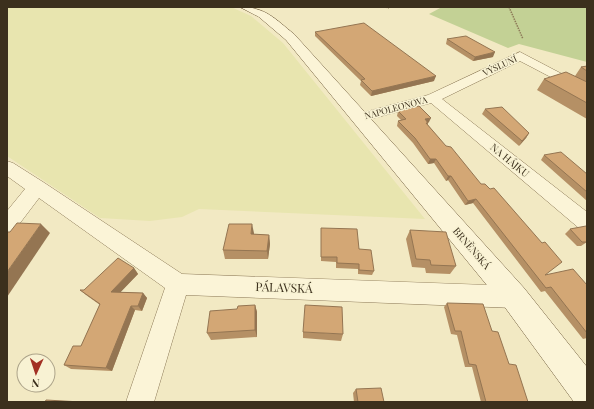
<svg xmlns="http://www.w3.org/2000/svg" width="594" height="409" font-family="'Playfair Display',serif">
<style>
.farmland{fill:#e8e5af}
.green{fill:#c3d195}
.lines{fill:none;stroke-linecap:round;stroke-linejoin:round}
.street-casing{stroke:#8d7a58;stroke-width:1}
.secondary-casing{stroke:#6f5b3b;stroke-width:1}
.path{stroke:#8d7a58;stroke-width:1.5;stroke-dasharray:1.5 1;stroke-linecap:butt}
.street{fill:#fbf4d7;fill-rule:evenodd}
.secondary{fill:#fbf4d7;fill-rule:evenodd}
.wall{fill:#b59065}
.shaded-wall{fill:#947552}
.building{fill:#d3a775;stroke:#947552}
.labels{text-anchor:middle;stroke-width:3;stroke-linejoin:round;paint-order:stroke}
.far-street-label{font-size:9px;fill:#3c301d;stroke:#f8f2d3}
.street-label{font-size:10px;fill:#3c301d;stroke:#f8f2d3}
.near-street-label{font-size:12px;fill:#3c301d;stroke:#f8f2d3}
</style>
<rect width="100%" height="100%" fill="#f2e9c3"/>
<polygon class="farmland" points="7,7 231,7 251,16 283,43 425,219 199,209 182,217 150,221 100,218 7,156"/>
<polygon class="green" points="442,7 587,7 587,62 519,44 508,48 429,14"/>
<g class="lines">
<defs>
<g id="street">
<polygon points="520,52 587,87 587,96 520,61 442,99 587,212 587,231 580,229 431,103 359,122 354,121 352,118 354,115 428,95"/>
<polygon points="7,161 13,163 43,182 182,274 514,286 522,289 526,297 522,305 514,308 186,295 154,402 126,402 165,288 39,198 14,231 7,233 7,211 25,189 7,176"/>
</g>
<path id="secondary" d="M240,7c26,0 35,12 54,27l230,254 63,79v35h-13l-70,-96 -218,-266 -27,-23z"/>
</defs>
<use href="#street" class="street-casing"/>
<use href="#secondary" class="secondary-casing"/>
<g class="path">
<polyline points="371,7 375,7"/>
<polyline points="386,7 389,8"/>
<polyline points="509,7 523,39"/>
</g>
<use href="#street" class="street"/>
<use href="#secondary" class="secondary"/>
</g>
<g class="wall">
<polygon points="315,32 434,81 371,96 360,85 361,81 315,36"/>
<polygon points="447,39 493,57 473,61 446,44"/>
<polygon points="587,66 587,119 537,90 544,79 575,76 581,67"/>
<polygon points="485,109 529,133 526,138 519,146 482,114"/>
<polygon points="398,111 429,122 428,123 428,125 545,275 587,285 587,338 583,339 545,291 541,292 473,203 465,205 448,180 446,181 434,163 428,164 413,143 397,126 398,121 401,120 397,116"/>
<polygon points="544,155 587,174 587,201 541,160"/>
<polygon points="321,228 359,249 374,271 372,275 358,274 358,269 336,268 336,262 321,261"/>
<polygon points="570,229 587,242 581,246 577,246 565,234"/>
<polygon points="410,230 456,266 450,274 426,273 425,268 412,267 406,239"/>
<polygon points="254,233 254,234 269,235 270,244 268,259 225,259 223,250"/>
<polygon points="134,268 138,274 120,292 143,293 147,298 142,311 135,310 112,371 71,369 64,365 81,346 100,305 86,295 80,290 84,290"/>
<polygon points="447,303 492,331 528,402 481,402 472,367 465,367 457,335 451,334 444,307"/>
<polygon points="255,305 257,312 257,337 211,340 207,333"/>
<polygon points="303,332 343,334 341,341 303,338"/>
<polygon points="356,389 384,402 354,402 353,393"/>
</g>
<g class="shaded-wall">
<polygon points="495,52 493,57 473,61 475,57"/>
<polygon points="436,76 434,81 371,96 372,91"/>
<polygon points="431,118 429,122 423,124 425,119"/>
<polygon points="529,133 526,138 519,146 522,141"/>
<polygon points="430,159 436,159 434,163 428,164"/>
<polygon points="448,176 451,176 448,180 446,181"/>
<polygon points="476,199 473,203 465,205 468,201"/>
<polygon points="41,224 50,233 7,297 7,272"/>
<polygon points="252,224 254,233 253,243 251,234"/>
<polygon points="269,235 270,244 268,259 267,251"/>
<polygon points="134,268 138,274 116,297 111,292"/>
<polygon points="143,293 147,298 142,311 138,306"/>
<polygon points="255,305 257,312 257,337 255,330"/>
<polygon points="131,306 135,310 112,371 106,368"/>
</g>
<g class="building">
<polygon points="364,23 436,76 372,91 361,80 365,79 315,32"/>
<polygon points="466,36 495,52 475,57 447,39"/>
<polygon points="587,66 587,71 581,67"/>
<polygon points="566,72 587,82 587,103 544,79"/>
<polygon points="419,106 431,118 425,119 428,123 426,123 446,146 451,147 481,184 485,184 490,189 494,188 542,243 545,242 562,262 545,275 573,269 587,285 587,333 551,287 546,288 476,199 468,201 451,176 448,176 436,159 430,159 415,138 398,121 406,119 398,111"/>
<polygon points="502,107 529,133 522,141 485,109"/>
<polygon points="561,152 587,174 587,192 544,155"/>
<polygon points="17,223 41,224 7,272 7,232 10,232"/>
<polygon points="229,224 252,224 251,234 269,235 267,251 223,250"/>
<polygon points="586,226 587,227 587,242 582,242 570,229"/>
<polygon points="321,228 357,229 359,249 371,250 374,271 359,270 359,264 337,263 337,257 321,257"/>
<polygon points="410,230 446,232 456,266 431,265 430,260 416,259"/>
<polygon points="118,258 134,268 111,292 143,293 138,306 131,306 106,368 64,365 73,346 81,346 100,304 80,290 84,290"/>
<polygon points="447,303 483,304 492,331 498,332 509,364 516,365 528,402 486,402 476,365 469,364 461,331 455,331"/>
<polygon points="255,305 255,330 207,333 210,311 237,309 238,306"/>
<polygon points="305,305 342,307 343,334 303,332"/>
<polygon points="381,388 384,402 358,402 356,389"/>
<polygon points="46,400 81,402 45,402"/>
</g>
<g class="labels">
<g class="far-street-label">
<text transform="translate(500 66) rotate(-25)" y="3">VÝSLUNÍ</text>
<text transform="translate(396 108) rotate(-15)" y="3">NAPOLEONOVA</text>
</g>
<g class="street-label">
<text transform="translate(510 160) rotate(39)" y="4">NA HÁJKU</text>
<text transform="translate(472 248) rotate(49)" y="4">BRNĚNSKÁ</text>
</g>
<g class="near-street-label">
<text transform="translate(284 288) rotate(2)" y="4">PÁLAVSKÁ</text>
</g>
</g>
<rect width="594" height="409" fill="none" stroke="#3c301d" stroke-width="16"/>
<g transform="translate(36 373) rotate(183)"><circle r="19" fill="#f8f2d3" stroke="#ada48a"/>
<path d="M0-3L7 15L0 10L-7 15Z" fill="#a23023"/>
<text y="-6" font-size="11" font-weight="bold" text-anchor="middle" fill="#3c301d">N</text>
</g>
</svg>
